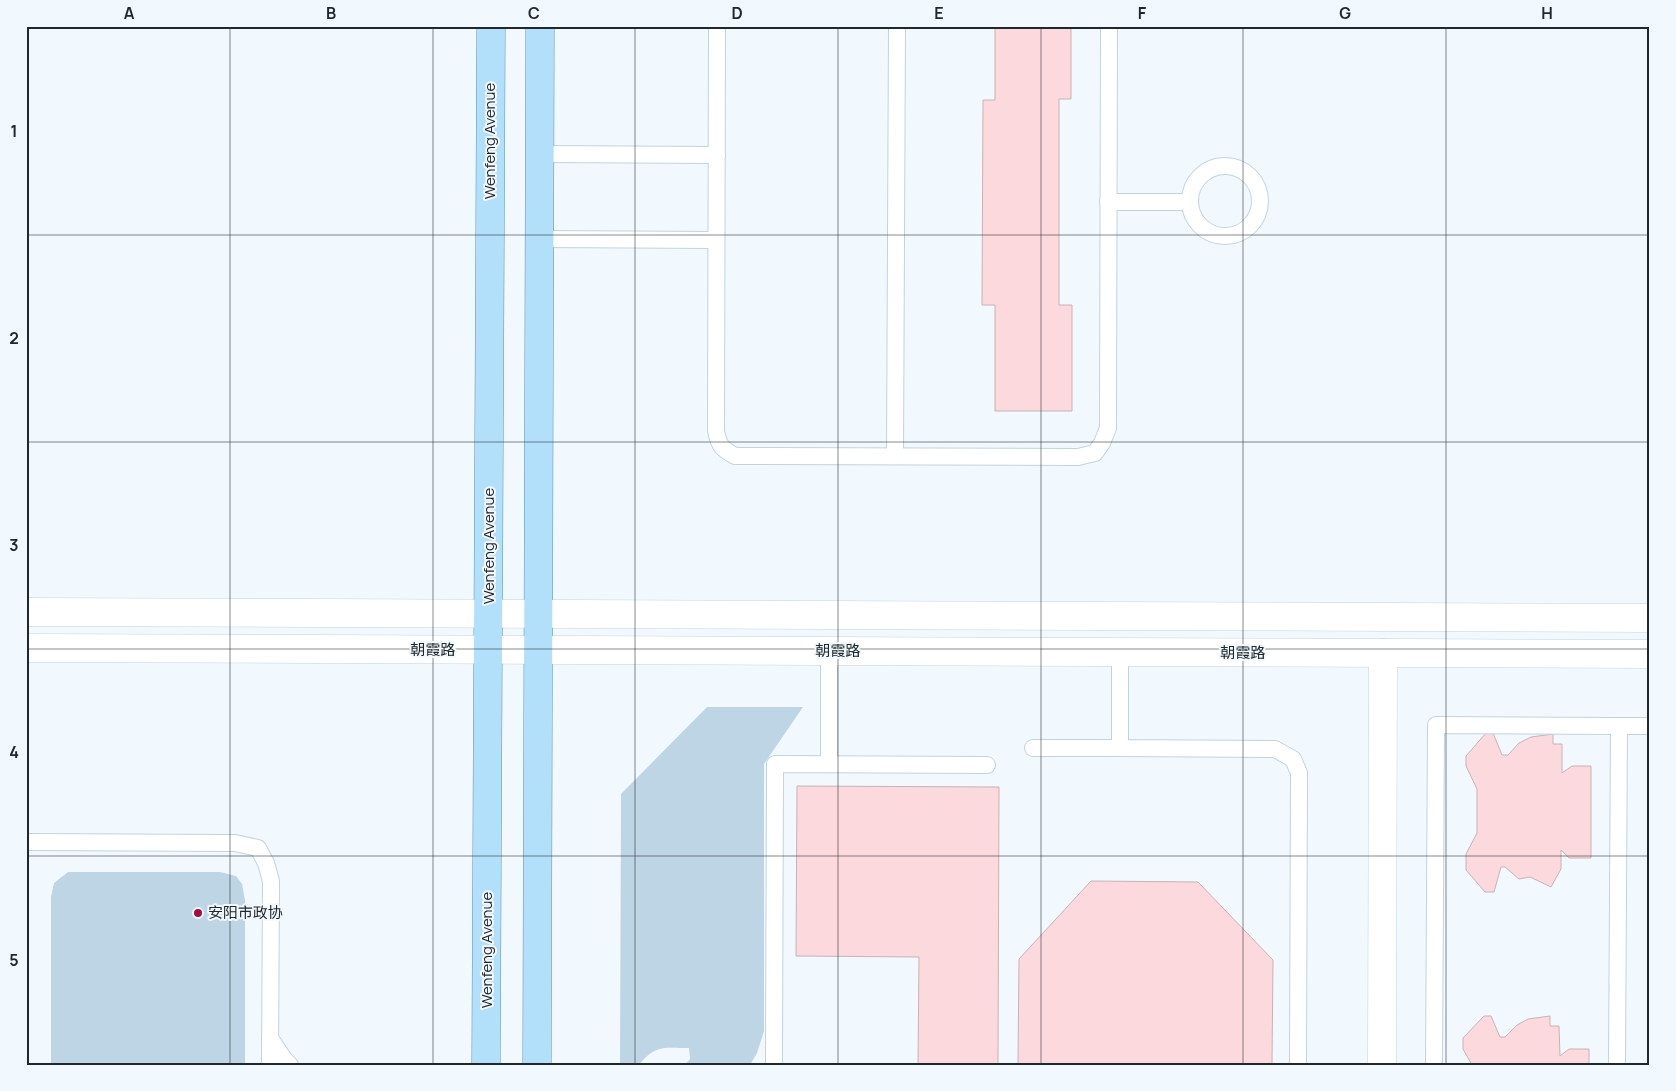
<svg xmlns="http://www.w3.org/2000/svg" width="1676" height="1091" font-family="Manrope,'Noto Sans SC',sans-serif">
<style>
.green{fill:#bdd5e4}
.building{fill:#fcd9dd;stroke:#c8b2b4}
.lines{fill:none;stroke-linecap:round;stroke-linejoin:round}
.lane-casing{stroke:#c1d3df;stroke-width:18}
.street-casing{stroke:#c1d3df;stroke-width:29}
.secondary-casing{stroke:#c1d3df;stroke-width:29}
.primary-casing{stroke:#5d91b0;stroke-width:29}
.lane{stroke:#fff;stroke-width:16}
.street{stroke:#fff;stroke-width:28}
.secondary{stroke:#fff;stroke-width:28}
.primary{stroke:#b2dffa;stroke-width:28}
.grid{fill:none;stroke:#21282c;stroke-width:1;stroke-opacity:0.55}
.poi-dot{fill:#a40b42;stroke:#f2f9fe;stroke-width:2}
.labels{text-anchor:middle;stroke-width:4;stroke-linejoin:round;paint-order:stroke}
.street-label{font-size:15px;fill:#21282c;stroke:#f2f9fe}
.poi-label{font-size:15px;fill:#21282c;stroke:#f2f9fe;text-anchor:start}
.neatline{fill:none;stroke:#21282c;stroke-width:2}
.grid-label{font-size:16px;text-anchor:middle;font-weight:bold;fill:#21282c}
</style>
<rect width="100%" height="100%" fill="#f2f9fe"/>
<g class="green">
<path d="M707,707h96l-39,57v267l-7,22 -7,12h-65l5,-6 -1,-11c-24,0 -34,-4 -50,17h-19l1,-271z"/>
<polygon points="68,872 220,872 236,876 242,884 245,900 245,1065 51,1065 51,897 54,883"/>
</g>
<g class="building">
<polygon points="995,26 1071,26 1071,99 1059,99 1059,305 1072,305 1072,411 995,411 995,305 982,305 983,100 995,100"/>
<polygon points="1486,733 1493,733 1502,755 1508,755 1519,743 1531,737 1553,734 1553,744 1562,744 1562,773 1572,766 1591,766 1591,858 1569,858 1561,850 1561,869 1551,887 1530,877 1519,879 1505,867 1501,867 1494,892 1485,892 1466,870 1466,854 1477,833 1477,789 1466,766 1466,756"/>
<polygon points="797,786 999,787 998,1065 918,1065 919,957 796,956"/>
<polygon points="1091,881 1198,882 1273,960 1272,1065 1020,1065 1018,1063 1019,959"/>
<polygon points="1484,1016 1491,1016 1500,1037 1505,1037 1517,1025 1528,1019 1550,1016 1550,1026 1559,1026 1560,1056 1569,1049 1589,1049 1589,1065 1472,1065 1463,1049 1463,1038"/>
</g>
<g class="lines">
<defs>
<g id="lane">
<path d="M717,26l-1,405c3,15 6,18 19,25l343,1 17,-4 7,-10 6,-15 1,-402"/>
<polyline points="540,154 717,155"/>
<circle cx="1225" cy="201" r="35"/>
<polyline points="1108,202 1190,202"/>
<polyline points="540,239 716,240"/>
<polyline points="895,456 897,26"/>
<polyline points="1120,652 1120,748 1275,749 1293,759 1299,773 1298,1065"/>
<polyline points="1033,748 1120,748"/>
<polyline points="829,764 829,651"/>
<polyline points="26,842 235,843 258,848 266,863 271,881 270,1065"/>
<polyline points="270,1038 284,1059 290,1065"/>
<polyline points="774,1065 775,764 987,765"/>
<polyline points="1434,1065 1436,725 1619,726"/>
<polyline points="1617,1065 1619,726 1650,726"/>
</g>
<polyline id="street" points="1382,1065 1383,653"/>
<g id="secondary">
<polyline points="26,612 1650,618"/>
<polyline points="26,648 1650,654"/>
</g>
<g id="primary">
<polyline points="486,1065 491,26"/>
<polyline points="537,1065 540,26"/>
</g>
</defs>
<use href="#lane" class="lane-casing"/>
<use href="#street" class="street-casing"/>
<use href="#secondary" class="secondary-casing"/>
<use href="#primary" class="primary-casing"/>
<use href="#lane" class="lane"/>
<use href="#street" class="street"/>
<use href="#secondary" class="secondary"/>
<use href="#primary" class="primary"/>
</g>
<path class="grid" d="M230,26v1039M433,26v1039M635,26v1039M838,26v1039M1041,26v1039M1243,26v1039M1446,26v1039M26,235h1624M26,442h1624M26,649h1624M26,856h1624"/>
<circle class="poi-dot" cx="198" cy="913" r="5"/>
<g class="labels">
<g class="street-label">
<text transform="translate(490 141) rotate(-90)" y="5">Wenfeng Avenue</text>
<text transform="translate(489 546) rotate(-90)" y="5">Wenfeng Avenue</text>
<text x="433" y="655">朝霞路</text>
<text x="838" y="656">朝霞路</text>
<text x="1243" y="658">朝霞路</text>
<text transform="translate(487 950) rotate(-90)" y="5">Wenfeng Avenue</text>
</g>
<g class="poi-label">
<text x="208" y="918">安阳市政协</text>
</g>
</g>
<rect width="1676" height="1091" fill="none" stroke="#f2f9fe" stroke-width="55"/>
<rect x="28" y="28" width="1620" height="1036" class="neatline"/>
<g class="grid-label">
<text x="129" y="19">A</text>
<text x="331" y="19">B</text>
<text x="534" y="19">C</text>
<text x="737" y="19">D</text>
<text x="939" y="19">E</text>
<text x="1142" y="19">F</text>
<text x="1345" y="19">G</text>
<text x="1547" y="19">H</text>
<text x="14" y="137">1</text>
<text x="14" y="344">2</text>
<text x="14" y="551">3</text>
<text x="14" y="758">4</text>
<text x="14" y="966">5</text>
</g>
</svg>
